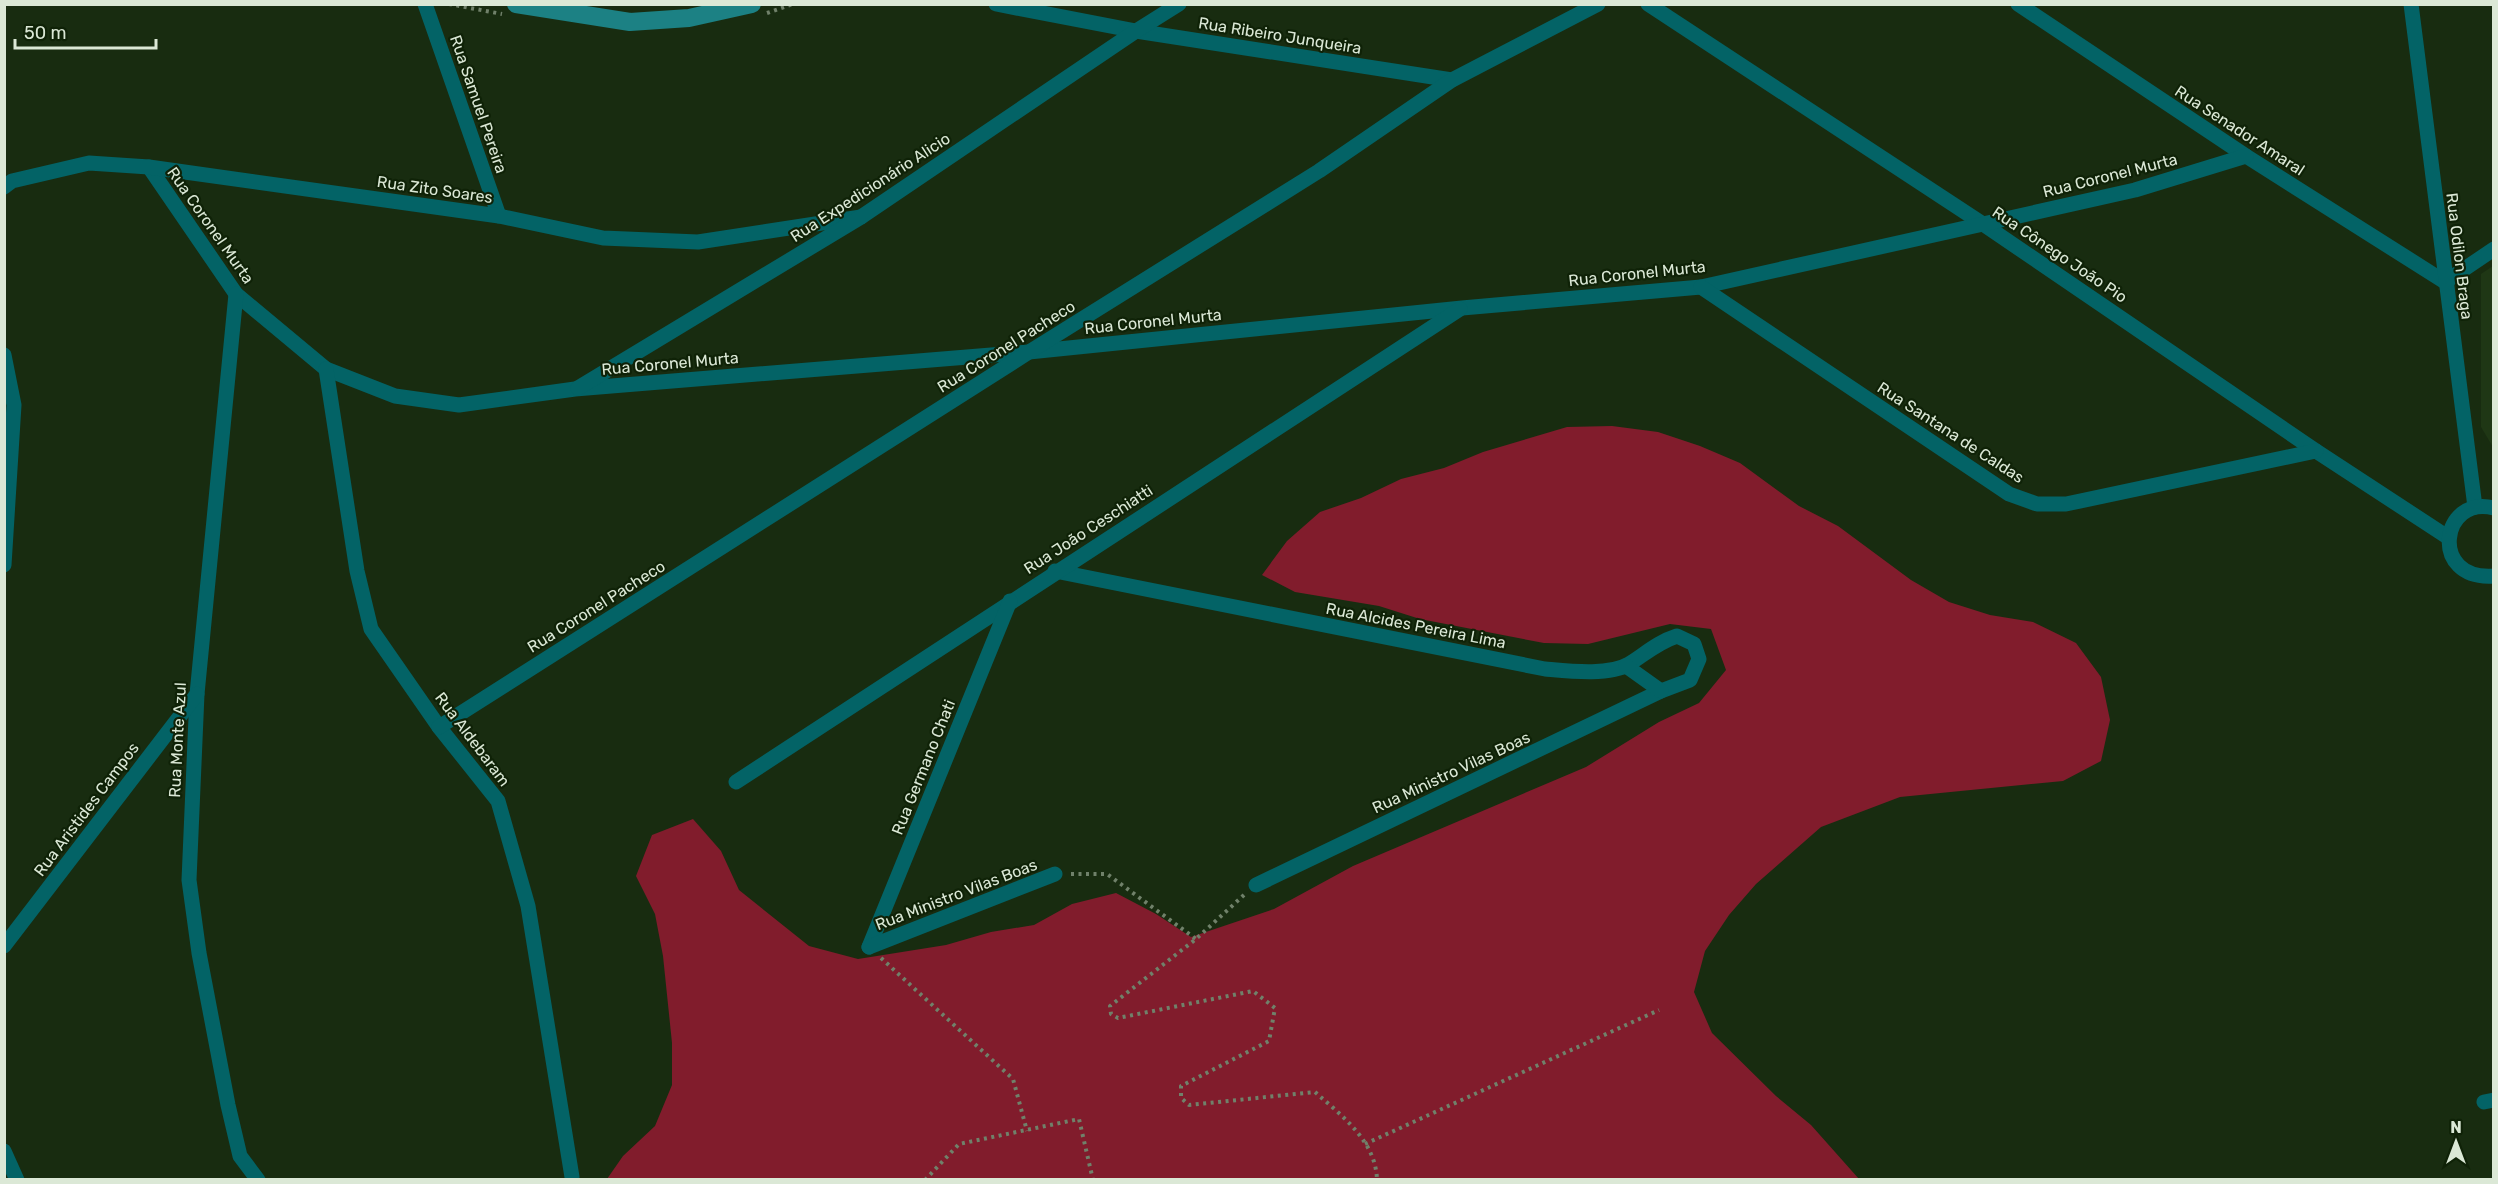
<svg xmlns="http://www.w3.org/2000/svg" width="2498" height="1184" font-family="Rubik,sans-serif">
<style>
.built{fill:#1f3715}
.green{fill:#811c2c}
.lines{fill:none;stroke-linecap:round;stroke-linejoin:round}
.path{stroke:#70816a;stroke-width:4;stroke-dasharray:3 4.5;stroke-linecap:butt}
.street{stroke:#036366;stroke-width:15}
.secondary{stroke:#1c8184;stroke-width:18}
.labels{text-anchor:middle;stroke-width:4.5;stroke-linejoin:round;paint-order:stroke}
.street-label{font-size:16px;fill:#dbe8d6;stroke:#0f2207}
</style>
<rect width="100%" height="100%" fill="#182c10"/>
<polygon class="built" points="2493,266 2493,447 2481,427 2481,274"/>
<polygon class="green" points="1612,426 1658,432 1700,446 1740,463 1799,506 1838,526 1911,580 1949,602 1990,615 2033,622 2076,643 2101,677 2110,720 2101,761 2063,781 1900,797 1821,827 1756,884 1729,915 1705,951 1694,992 1712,1033 1776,1096 1811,1125 1859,1179 607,1179 623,1156 655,1126 672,1085 672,1043 663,956 655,914 636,876 652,835 693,819 721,851 739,890 809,946 858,959 946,945 991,932 1034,925 1072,904 1116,893 1156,914 1191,937 1274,909 1353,866 1586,767 1659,722 1699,703 1726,670 1711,629 1670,624 1588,644 1544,643 1420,619 1379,606 1295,592 1262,575 1287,541 1320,512 1361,498 1401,479 1444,468 1483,452 1567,427"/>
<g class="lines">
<g class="path">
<polyline points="449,4 502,14"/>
<polyline points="767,13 793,4"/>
<polyline points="1071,874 1107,874 1196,939"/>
<path d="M1244,895l-48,44 -86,67 1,8 7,4 135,-27 22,17 -6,33 -88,45v12l8,7 126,-13c27,24 61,49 62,88"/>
<polyline points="881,958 1013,1079 1027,1131"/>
<polyline points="1365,1144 1659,1010"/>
<polyline points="925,1180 959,1144 1079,1119 1093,1180"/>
</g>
<g class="street">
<polyline points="425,4 499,216"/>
<polyline points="996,4 1136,31 1452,80"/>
<polyline points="1648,4 1983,224 2316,451 2449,538"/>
<polyline points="2018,4 2246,156 2445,282 2494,249"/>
<polyline points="2411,4 2475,507"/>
<polyline points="149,167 236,294 326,369 395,396 459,405 575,389 1029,352 1462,308 1701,287 2135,190 2246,156"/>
<polyline points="4,187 12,181 89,163 149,167 499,216 603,238 698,242 861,217"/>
<polyline points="1701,287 2009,494 2037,504 2066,504 2316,451"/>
<polyline points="236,294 197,694 189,880 199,953 228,1105 240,1156 258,1180"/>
<polyline points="4,355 14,405 4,565"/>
<polyline points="326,369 357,571 371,629 439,727 498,801 528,906 572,1177"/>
<polyline points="578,388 861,217 1136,31 1179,4"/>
<path d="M2494,508c-53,-14 -66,73 0,68"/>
<path d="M1055,571l490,98c23,2 64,7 84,-5 16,-10 29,-22 48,-28l17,8 5,15 -9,21 -29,11 -405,194"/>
<polyline points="1626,666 1661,691"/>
<polyline points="439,727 1029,352 1319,171 1452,80 1598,4"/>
<polyline points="736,782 1460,309"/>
<polyline points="4,946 197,694"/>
<polyline points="869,947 1010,601"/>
<polyline points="869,947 1055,874"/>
<polyline points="2484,1102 2494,1100"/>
<polyline points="4,1151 17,1180"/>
</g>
<polyline class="secondary" points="516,4 630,22 689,18 752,4"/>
</g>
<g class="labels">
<g class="street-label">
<text transform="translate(1280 35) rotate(9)" y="6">Rua Ribeiro Junqueira</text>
<text transform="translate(479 104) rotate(71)" y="6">Rua Samuel Pereira</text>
<text transform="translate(2240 130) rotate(33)" y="6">Rua Senador Amaral</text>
<text transform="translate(2110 175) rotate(-14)" y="6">Rua Coronel Murta</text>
<text transform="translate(870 187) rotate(-33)" y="6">Rua Expedicionário Alicio</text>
<text transform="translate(435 189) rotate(8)" y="6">Rua Zito Soares</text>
<text transform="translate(211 225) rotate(55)" y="6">Rua Coronel Murta</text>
<text transform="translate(2060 254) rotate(34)" y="6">Rua Cônego João Pio</text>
<text transform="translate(2460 256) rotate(83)" y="6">Rua Odilon Braga</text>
<text transform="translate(1637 273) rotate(-6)" y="6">Rua Coronel Murta</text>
<text transform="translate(1153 321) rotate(-6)" y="6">Rua Coronel Murta</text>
<text transform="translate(1006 346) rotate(-32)" y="6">Rua Coronel Pacheco</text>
<text transform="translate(670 363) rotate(-5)" y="6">Rua Coronel Murta</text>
<text transform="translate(1951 432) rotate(33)" y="6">Rua Santana de Caldas</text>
<text transform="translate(1088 529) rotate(-33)" y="6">Rua João Ceschiatti</text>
<text transform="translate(596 606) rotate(-32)" y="6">Rua Coronel Pacheco</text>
<text transform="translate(1416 625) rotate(11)" y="6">Rua Alcides Pereira Lima</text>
<text transform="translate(473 739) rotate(53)" y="6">Rua Aldebaram</text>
<text transform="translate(177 740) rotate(-87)" y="6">Rua Monte Azul</text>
<text transform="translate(923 767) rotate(-68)" y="6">Rua Germano Chati</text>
<text transform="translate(1451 772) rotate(-25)" y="6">Rua Ministro Vilas Boas</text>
<text transform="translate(86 809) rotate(-53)" y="6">Rua Aristides Campos</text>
<text transform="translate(956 894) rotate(-21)" y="6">Rua Ministro Vilas Boas</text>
</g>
</g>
<rect width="2498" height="1184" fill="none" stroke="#dbe8d6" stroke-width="12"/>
<g transform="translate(2456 1142)" stroke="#0f2207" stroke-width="4.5" paint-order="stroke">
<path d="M0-4.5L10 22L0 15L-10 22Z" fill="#dbe8d6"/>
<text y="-9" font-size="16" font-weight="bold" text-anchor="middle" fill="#dbe8d6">N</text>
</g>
<path d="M15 39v9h141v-9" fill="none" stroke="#dbe8d6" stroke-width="3"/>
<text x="24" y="39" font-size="18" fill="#dbe8d6" stroke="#0f2207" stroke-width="4.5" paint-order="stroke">50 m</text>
</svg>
